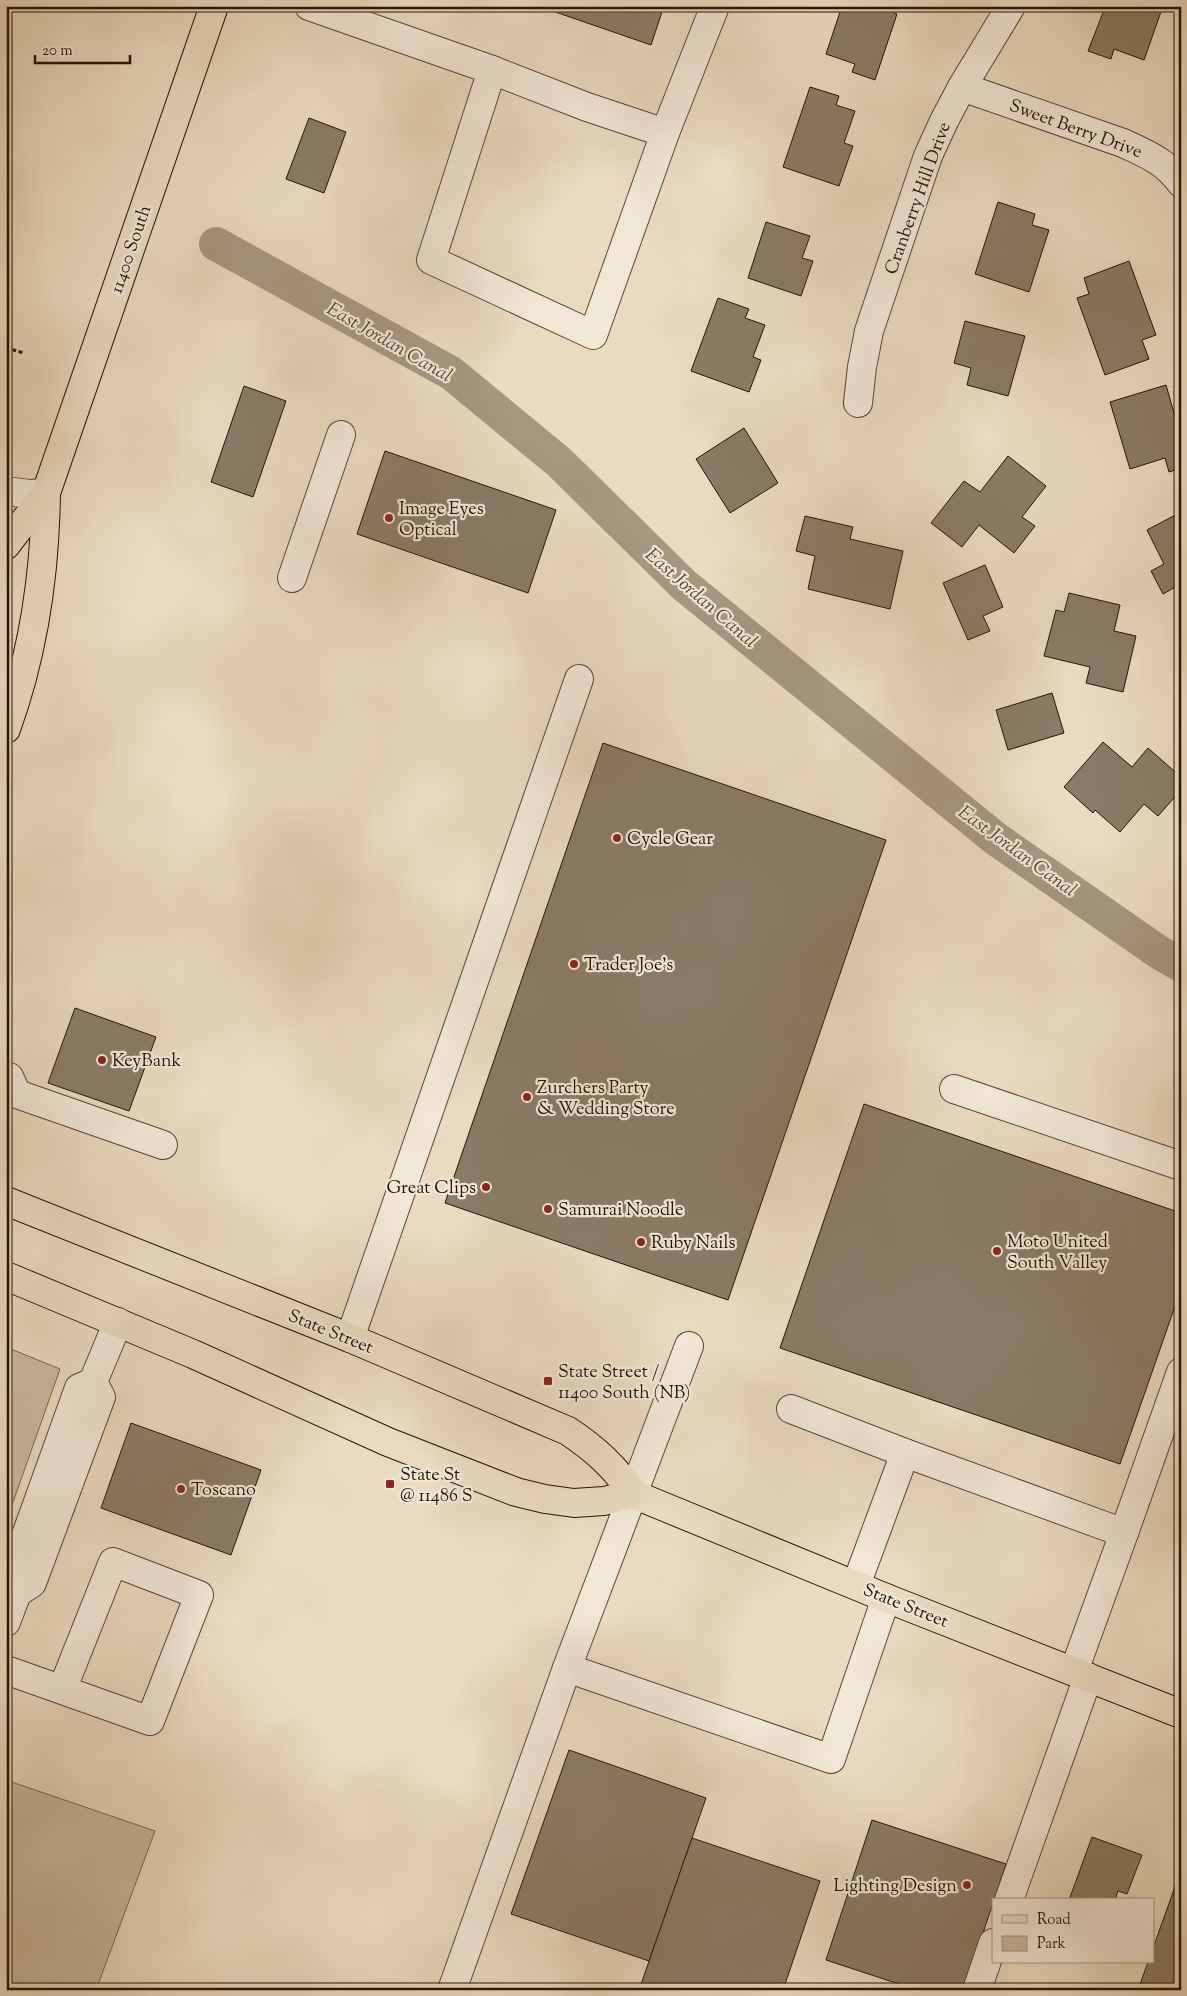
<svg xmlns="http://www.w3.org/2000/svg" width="1187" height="1996" font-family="'Sorts Mill Goudy',serif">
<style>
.green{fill:#c8b8a0;stroke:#746652}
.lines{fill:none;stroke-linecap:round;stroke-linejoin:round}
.canal{stroke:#a69780;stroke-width:34}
.building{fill:#8a7b66;stroke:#211405}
.minor-casing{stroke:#534634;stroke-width:30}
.major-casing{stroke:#211405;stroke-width:30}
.path{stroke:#211405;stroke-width:3;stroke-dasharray:4 2.5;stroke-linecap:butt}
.minor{stroke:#f1e7d6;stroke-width:28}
.major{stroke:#eadac0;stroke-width:28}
.poi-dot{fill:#8f2418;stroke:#f1e7d6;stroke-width:2}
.labels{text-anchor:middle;stroke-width:4.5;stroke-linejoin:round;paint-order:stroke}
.street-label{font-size:18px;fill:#211405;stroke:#f1e7d6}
.poi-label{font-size:18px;fill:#211405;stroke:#f1e7d6;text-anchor:start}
.water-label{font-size:19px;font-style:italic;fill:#564836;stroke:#f1e7d6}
</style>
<rect width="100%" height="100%" fill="#eadac0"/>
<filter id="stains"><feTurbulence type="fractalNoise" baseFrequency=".004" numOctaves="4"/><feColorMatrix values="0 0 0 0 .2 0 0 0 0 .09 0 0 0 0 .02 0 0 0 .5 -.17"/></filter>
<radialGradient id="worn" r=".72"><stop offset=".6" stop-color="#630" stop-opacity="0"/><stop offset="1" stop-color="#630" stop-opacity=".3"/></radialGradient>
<g class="green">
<polygon points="6,1347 60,1369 6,1522"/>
<polygon points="6,1780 155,1831 96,1990 6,1990"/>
</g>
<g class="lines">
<polyline class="canal" points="216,244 451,373 559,462 684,585 996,839 1160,953 1181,965"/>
</g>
<g class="building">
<polygon points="538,6 664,6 651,45"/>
<polygon points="842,6 876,6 897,14 875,80 852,72 855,64 826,54"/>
<polygon points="1113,6 1163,6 1144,60 1114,49 1111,59 1088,51 1104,10 1111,12"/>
<polygon points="810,87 839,96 836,105 855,111 844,143 853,146 839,186 783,167"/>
<polygon points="309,118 346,132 324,193 286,179"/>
<polygon points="998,202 1035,214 1032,225 1049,230 1029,292 975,274"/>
<polygon points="766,222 810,236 802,258 813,261 801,296 748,278"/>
<polygon points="1129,261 1156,335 1142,340 1149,359 1105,375 1077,298 1089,294 1084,278"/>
<polygon points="718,298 749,309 745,318 765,325 753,357 761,360 749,392 691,371"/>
<polygon points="965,321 1025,336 1008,396 967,385 971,368 954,363"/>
<polygon points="1166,385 1174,413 1181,411 1181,468 1169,472 1165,458 1130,469 1110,402"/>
<polygon points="244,386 286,401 253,497 211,482"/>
<polygon points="744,428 778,483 730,513 696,459"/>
<polygon points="385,451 556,510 528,593 357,534"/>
<polygon points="1008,456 1046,486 1022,517 1035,526 1014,553 979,525 962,547 931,523 964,481 980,492"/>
<polygon points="1181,512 1181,584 1163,594 1151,571 1164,564 1147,530"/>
<polygon points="805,516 853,527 850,539 903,551 890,609 808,589 815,556 796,551"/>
<polygon points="985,565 1003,607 983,616 990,631 968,640 943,583"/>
<polygon points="1069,593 1120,605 1114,631 1136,636 1123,692 1086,683 1090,667 1044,656 1056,610 1064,612"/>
<polygon points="1052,693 1064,733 1008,750 996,710"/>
<polygon points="1103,742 1132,767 1148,748 1181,777 1181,790 1158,816 1144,804 1120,832 1095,810 1093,813 1064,787"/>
<polygon points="603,743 886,840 728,1300 445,1203"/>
<polygon points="75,1008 156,1037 129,1111 48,1083"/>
<polygon points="864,1104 1181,1213 1181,1289 1120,1464 780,1348"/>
<polygon points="131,1423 261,1470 231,1555 101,1508"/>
<polygon points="569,1750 706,1798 649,1961 511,1914"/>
<polygon points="872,1820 1006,1864 964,1990 917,1990 826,1960"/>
<polygon points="1092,1837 1142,1855 1127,1894 1118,1891 1115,1900 1069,1900"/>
<polygon points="692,1838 820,1881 783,1990 639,1990"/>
<polygon points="1181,1870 1181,1990 1138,1990 1148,1962 1153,1962 1153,1948"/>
</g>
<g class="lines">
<defs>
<g id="minor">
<polyline points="309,6 492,70 431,260 593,335 665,133 715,6"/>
<polyline points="492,70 587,107 665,133"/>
<path d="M962,87l161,56c24,11 42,18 58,40"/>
<polyline points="858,403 862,367 869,331 928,156 944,121 962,87 1011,6"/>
<polyline points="6,491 29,494 46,493"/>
<polyline points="292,578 341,435"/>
<polyline points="9,1077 17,1094 163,1145"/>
<polyline points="954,1089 1181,1166"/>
<polyline points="350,1338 579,679"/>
<polyline points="93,1382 79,1388 12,1574 17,1593 32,1583 101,1397 93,1382 118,1322"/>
<polyline points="791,1409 905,1453 1124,1533 1074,1671"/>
<polyline points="1124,1533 1181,1372"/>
<polyline points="856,1585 905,1453"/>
<polyline points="6,1622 17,1593"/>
<polyline points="567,1668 831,1759 886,1598"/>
<polyline points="6,1670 150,1721 199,1595 113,1562 62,1690"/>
<polyline points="1009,1900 1088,1677"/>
<polyline points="452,1990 567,1668 689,1346"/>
<polyline points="977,1990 993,1943"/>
</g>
<g id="major">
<polyline points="6,545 46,493"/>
<path d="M6,729c28,-77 39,-155 40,-236l168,-487"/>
<path d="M6,1201l344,137 218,93c27,18 47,36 65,63l253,104 295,116"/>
<polyline points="6,1276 193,1354 388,1442 516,1492 545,1499 574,1503 604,1501 633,1494"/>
</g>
</defs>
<use href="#minor" class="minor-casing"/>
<use href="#major" class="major-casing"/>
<polyline class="path" points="6,348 24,353"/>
<use href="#minor" class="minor"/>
<use href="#major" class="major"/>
</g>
<g class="poi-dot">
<circle cx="389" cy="518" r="5"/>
<circle cx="617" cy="838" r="5"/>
<circle cx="574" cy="964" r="5"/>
<circle cx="102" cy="1060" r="5"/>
<circle cx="527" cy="1097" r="5"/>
<circle cx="486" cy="1187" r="5"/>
<circle cx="548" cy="1209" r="5"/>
<circle cx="641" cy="1242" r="5"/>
<circle cx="997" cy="1251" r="5"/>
<rect x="543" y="1376" width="10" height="10" rx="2.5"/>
<rect x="385" y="1479" width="10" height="10" rx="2.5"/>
<circle cx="181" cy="1489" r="5"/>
<circle cx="967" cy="1885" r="5"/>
</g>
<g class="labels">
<g class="street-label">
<text transform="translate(1076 128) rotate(20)" y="6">Sweet Berry Drive</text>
<text transform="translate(917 198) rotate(-70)" y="6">Cranberry Hill Drive</text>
<text transform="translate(130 249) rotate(-71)" y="6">11400 South</text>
<text transform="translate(331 1331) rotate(22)" y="6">State Street</text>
<text transform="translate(906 1605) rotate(22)" y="6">State Street</text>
</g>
<g class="poi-label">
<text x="399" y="514">Image Eyes<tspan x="399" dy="21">Optical</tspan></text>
<text x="627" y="844">Cycle Gear</text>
<text x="584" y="970">Trader Joe's</text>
<text x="112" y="1066">KeyBank</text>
<text x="537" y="1093">Zurchers Party<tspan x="537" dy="21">&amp; Wedding Store</tspan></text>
<text x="476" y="1193" text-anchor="end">Great Clips</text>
<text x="558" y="1215">Samurai Noodle</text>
<text x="1007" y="1247">Moto United<tspan x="1007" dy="21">South Valley</tspan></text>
<text x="651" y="1248">Ruby Nails</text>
<text x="558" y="1377">State Street /<tspan x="558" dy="21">11400 South (NB)</tspan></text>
<text x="400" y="1480">State St<tspan x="400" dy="21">@ 11486 S</tspan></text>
<text x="191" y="1495">Toscano</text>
<text x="957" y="1891" text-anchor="end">Lighting Design</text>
</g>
<g class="water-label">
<text transform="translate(390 341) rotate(30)" y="7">East Jordan Canal</text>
<text transform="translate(702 597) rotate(41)" y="7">East Jordan Canal</text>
<text transform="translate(1018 850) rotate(36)" y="7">East Jordan Canal</text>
</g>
</g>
<rect width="1187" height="1996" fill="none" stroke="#eadac0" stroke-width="25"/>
<rect x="8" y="8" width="1172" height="1981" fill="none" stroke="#211405" stroke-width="2.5"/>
<rect x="12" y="12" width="1162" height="1971" fill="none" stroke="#211405"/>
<rect x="992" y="1898" width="162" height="65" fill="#f1e7d6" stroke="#9e9382"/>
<rect x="1002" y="1915" width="25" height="8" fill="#eadac0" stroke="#9e9382"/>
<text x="1037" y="1924" font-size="15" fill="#211405">Road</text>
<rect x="1002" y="1936" width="25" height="15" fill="#c8b8a0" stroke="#9e9382"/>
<text x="1037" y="1948" font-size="15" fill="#211405">Park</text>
<path d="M35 55v8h95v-8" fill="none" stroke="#211405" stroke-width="2.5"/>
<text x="42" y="55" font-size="15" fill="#211405" stroke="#f1e7d6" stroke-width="4" paint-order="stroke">20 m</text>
<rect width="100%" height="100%" filter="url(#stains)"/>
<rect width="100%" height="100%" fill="url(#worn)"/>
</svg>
